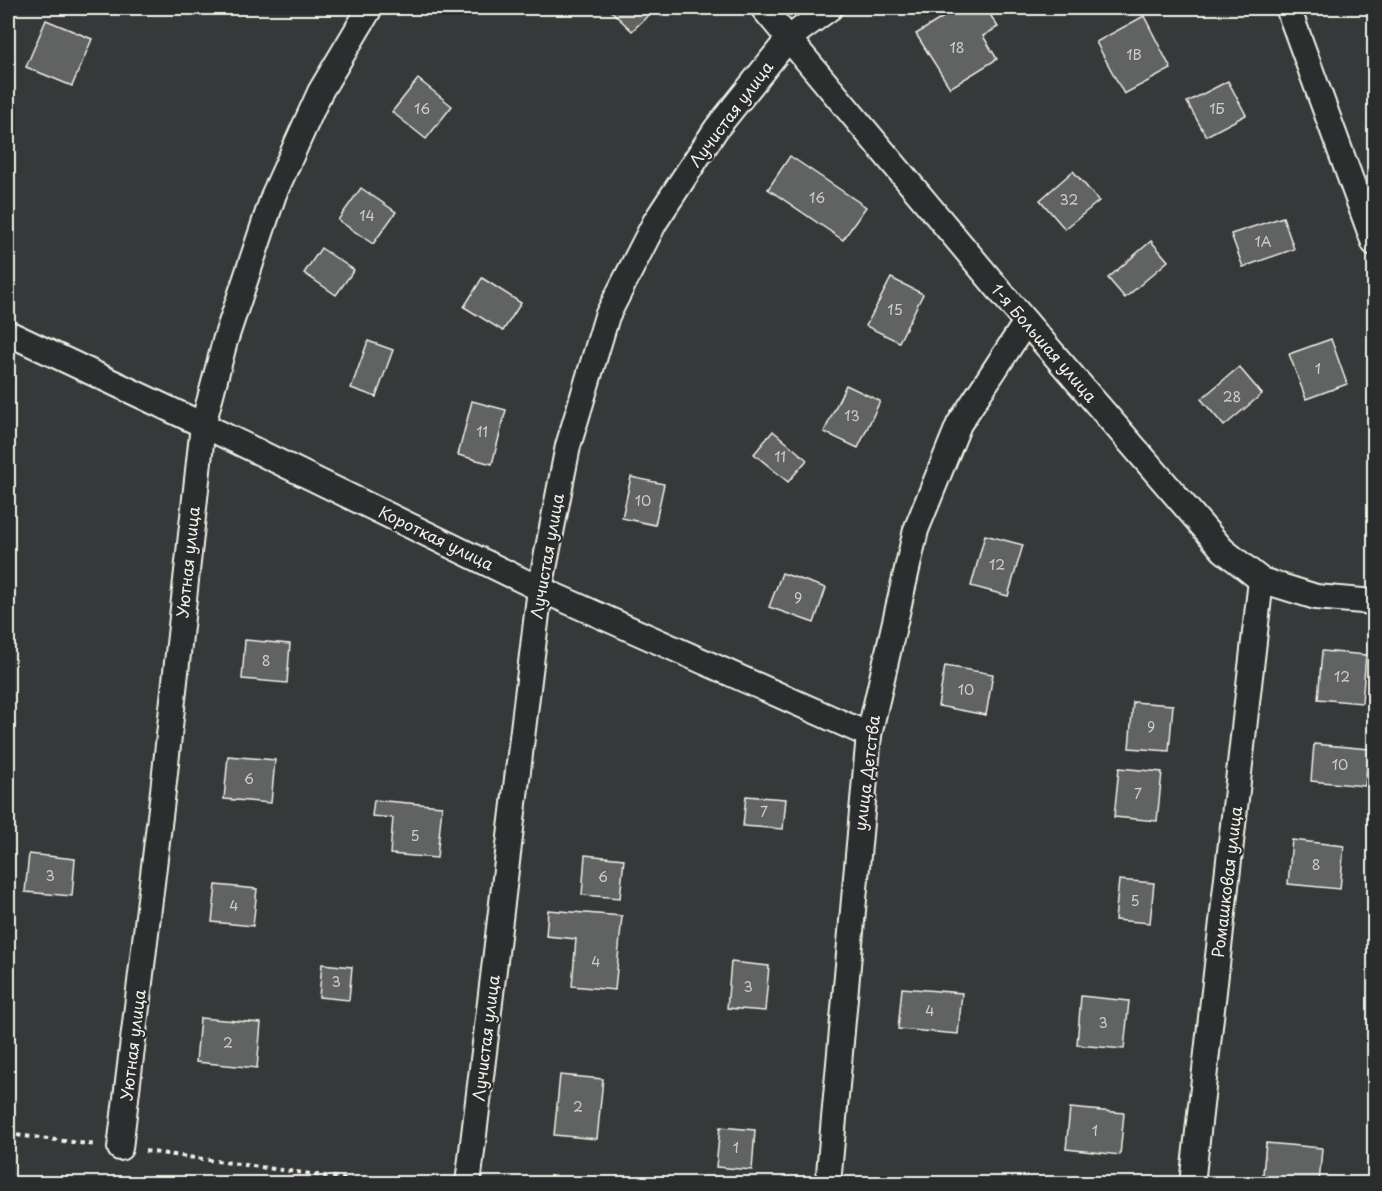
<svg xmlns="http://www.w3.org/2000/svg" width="1382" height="1191" font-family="'Playpen Sans',sans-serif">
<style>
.building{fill:#616362;stroke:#f4f1e8;stroke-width:1.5}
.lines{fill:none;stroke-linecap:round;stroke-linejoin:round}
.minor-casing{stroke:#f4f1e8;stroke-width:28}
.path{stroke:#f4f1e8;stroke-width:4;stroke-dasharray:4.5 4.5;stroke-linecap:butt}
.minor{stroke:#2a2d2e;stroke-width:24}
.labels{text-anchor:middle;stroke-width:4.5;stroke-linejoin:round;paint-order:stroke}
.number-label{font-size:14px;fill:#cfcec6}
.street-label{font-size:16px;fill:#f4f1e8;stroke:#2a2d2e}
</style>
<rect width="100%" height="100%" fill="#363939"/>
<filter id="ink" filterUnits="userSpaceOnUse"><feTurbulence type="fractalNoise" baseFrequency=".0167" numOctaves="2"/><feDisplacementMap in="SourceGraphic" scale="12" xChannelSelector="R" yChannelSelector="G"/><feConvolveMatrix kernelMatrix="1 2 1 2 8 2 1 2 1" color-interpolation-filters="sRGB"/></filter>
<g filter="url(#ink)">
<g class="building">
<polygon points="608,8 656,8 632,31"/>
<polygon points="958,8 986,8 998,27 983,36 997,59 950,88 916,34"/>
<polygon points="1144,16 1171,69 1124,94 1096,42"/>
<polygon points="46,20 92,39 72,86 26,67"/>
<polygon points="418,79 452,106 426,139 392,112"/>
<polygon points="1228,81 1246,115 1206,136 1187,102"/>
<polygon points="790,156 866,207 843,240 768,189"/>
<polygon points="1073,171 1099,201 1065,229 1040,200"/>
<polygon points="361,188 396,212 373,244 338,220"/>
<polygon points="1283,217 1294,249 1243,267 1231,234"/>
<polygon points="1151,241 1168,261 1125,298 1108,278"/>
<polygon points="321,248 354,270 336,295 304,273"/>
<polygon points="482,278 521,303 503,331 464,307"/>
<polygon points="891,278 923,294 899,342 866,326"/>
<polygon points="1331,339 1347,384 1306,399 1289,354"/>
<polygon points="368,341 393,350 376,397 351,388"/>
<polygon points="1239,367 1262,394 1224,426 1201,399"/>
<polygon points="846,385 880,401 858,448 824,432"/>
<polygon points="472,401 506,410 492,464 458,455"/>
<polygon points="773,431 807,460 788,482 754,454"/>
<polygon points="631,477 664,484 655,525 622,518"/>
<polygon points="985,535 1023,545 1008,596 971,586"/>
<polygon points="782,573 826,588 814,623 769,607"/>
<polygon points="245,640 290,644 287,683 242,679"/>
<polygon points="1322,651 1366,655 1362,703 1318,699"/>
<polygon points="945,666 993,674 986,715 938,706"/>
<polygon points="1133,702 1173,705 1169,751 1129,748"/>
<polygon points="1314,744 1369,749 1365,786 1311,781"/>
<polygon points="228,756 275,760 271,803 224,799"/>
<polygon points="1119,768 1162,772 1157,821 1114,817"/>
<polygon points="746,796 786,799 783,829 743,826"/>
<polygon points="374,800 442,806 437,858 390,854 393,818 372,816"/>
<polygon points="1292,840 1344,846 1340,889 1288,884"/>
<polygon points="29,854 75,859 72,896 25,892"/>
<polygon points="585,855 624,859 620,898 582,895"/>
<polygon points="1119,880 1154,883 1150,923 1115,920"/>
<polygon points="216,885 257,889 253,926 212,922"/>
<polygon points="548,910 622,916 615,990 572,986 576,939 546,936"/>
<polygon points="731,962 769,966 765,1011 727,1008"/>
<polygon points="322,964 352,967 349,1000 319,997"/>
<polygon points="902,988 962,993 958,1034 898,1029"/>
<polygon points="1081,996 1129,1001 1124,1049 1077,1045"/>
<polygon points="200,1018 261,1023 257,1068 196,1062"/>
<polygon points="560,1075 603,1079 597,1139 554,1135"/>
<polygon points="1070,1108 1124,1113 1120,1155 1066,1149"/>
<polygon points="720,1127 755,1130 752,1170 716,1167"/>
<polygon points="1266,1143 1322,1148 1319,1184 1262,1184"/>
</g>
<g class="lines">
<defs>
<g id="minor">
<polyline points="763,8 1026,322 1223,550 1261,580 1316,597 1374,602"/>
<polyline points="1288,8 1374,243"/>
<polyline points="8,333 203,425 540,589 869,735"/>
<polyline points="120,1148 162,800 203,425 225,341 274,194 320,92 370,8"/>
<polyline points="468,1184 540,589 568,446 607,316 655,222 716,129 789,38 830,8"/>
<polyline points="828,1184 869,735 916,530 959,424 1026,322"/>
<polyline points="1192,1184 1261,580"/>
</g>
</defs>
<use href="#minor" class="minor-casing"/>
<g class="path">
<polyline points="8,1134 96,1145"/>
<polyline points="145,1151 382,1184"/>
</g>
<use href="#minor" class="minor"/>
</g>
</g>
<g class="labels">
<g class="number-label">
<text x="957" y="53">18</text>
<text x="1134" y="60">1В</text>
<text x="422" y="114">16</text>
<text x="1217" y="114">1Б</text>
<text x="817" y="203">16</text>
<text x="1069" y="205">32</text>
<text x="367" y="221">14</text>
<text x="1263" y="247">1А</text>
<text x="895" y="315">15</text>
<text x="1318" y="374">1</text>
<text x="1232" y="402">28</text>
<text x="852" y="421">13</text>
<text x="482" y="437">11</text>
<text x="780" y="462">11</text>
<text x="643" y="506">10</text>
<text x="997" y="570">12</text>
<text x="798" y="603">9</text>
<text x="266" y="666">8</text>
<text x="1342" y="682">12</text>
<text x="966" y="695">10</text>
<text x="1151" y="732">9</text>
<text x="1340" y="770">10</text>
<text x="249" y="784">6</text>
<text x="1138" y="799">7</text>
<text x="764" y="817">7</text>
<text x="415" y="841">5</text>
<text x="1316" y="870">8</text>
<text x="50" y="881">3</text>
<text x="603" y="882">6</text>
<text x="1135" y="906">5</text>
<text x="234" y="911">4</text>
<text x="596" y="967">4</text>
<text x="336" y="987">3</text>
<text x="748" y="992">3</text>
<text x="930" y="1016">4</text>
<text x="1103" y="1028">3</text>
<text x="228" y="1048">2</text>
<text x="578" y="1112">2</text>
<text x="1095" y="1136">1</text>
<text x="736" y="1153">1</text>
</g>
<g class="street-label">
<text transform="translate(731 114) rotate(-53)" y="6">Лучистая улица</text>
<text transform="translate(1044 343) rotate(49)" y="6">1-я Большая улица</text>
<text transform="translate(436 538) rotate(26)" y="6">Короткая улица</text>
<text transform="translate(547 556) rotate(-80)" y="6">Лучистая улица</text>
<text transform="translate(188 562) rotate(-84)" y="6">Уютная улица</text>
<text transform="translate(867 773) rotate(-83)" y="6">улица Детства</text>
<text transform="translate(1227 882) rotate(-83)" y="6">Ромашковая улица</text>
<text transform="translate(486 1038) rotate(-83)" y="6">Лучистая улица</text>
<text transform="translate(133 1045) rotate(-83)" y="6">Уютная улица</text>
</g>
</g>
<rect width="1382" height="1191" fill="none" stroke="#2a2d2e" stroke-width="30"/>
<rect x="15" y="15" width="1352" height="1161" fill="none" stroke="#f4f1e8" stroke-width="2" filter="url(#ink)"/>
</svg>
